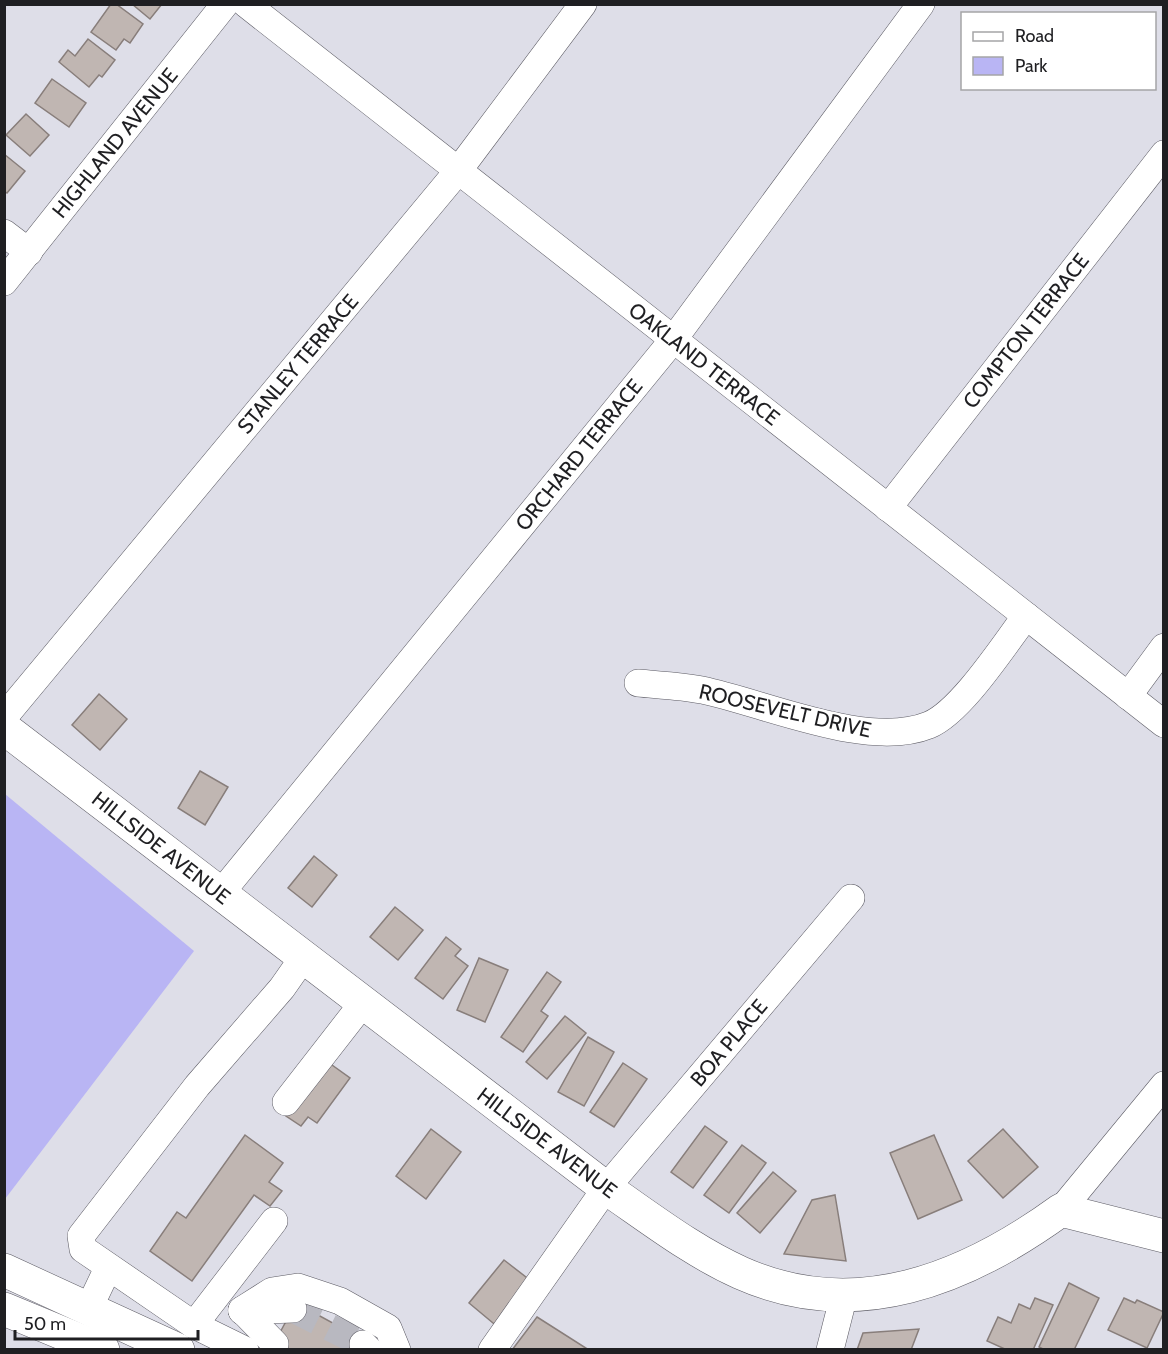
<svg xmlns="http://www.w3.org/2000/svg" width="1168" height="1354" font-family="Cabin,sans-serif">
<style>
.green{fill:#b9b5f4}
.building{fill:#c0b6b2;stroke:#887e7b;stroke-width:1.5}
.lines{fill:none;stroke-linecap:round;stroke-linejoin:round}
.minor-tunnel{stroke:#b8b8c0;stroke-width:27;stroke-dasharray:27 14;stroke-linecap:butt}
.minor-casing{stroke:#5c5b64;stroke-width:28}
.major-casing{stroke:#5c5b64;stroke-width:34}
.highway-casing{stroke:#5c5b64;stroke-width:34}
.minor{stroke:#fff;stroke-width:27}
.major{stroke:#fff;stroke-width:33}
.highway{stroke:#fff;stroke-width:33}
.labels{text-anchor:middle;stroke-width:4.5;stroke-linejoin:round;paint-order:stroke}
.street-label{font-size:21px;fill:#1f1f22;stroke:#fff}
</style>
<rect width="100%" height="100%" fill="#dedee8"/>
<polygon class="green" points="5,794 194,951 5,1199"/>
<g class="building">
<polygon points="111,4 116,4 143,24 130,43 124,39 116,50 91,32"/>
<polygon points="132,4 162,4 150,19"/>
<polygon points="88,39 115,60 102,77 99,75 89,87 59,62 68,50 75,56"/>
<polygon points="52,79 86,103 69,127 35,103"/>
<polygon points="26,114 49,135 30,156 6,135"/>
<polygon points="4,154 25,171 7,193 4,191"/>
<polygon points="99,694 127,719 100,750 72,725"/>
<polygon points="200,771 228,787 205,825 178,808"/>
<polygon points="314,856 337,875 312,907 288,888"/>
<polygon points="395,907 423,930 398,960 370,937"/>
<polygon points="446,937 461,949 455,956 468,966 443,999 415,978"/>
<polygon points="479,958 508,970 485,1022 457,1010"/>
<polygon points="547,972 561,982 541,1011 548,1016 523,1052 501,1037"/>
<polygon points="565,1016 586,1033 547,1079 526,1062"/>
<polygon points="588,1037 614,1052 584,1106 558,1092"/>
<polygon points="325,1060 350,1078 317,1123 308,1117 301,1126 286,1116"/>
<polygon points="623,1063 647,1079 614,1127 590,1112"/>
<polygon points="705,1126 727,1142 693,1188 671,1172"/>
<polygon points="431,1129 461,1152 426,1199 396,1176"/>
<polygon points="1003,1129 1038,1167 1003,1198 968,1161"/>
<polygon points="245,1135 283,1163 269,1182 282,1191 270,1206 254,1195 192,1281 150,1251 177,1212 186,1218"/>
<polygon points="934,1135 962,1200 918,1219 890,1153"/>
<polygon points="742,1145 766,1163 729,1213 704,1195"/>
<polygon points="773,1172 796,1191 760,1233 737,1213"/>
<polygon points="835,1195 846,1261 784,1254 812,1200"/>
<polygon points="504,1260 535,1284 499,1328 469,1303"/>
<polygon points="1069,1283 1099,1298 1074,1350 1045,1350 1039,1347"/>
<polygon points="1035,1298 1053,1305 1033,1350 1007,1350 987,1341 998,1317 1011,1323 1019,1304 1030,1309"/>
<polygon points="1124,1298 1135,1303 1137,1300 1164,1312 1147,1348 1108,1330"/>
<polygon points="296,1303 364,1340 359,1350 271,1349"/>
<polygon points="537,1317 589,1350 512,1350"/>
<polygon points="919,1329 911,1350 857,1350 863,1333"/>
</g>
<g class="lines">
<polyline class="minor-tunnel" points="293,1309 363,1344"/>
<defs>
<g id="minor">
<polyline points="246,4 1164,724"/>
<polyline points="4,233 29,252"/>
<polyline points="4,282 225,4"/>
<polyline points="888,508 1164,154"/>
<path d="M638,683c21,2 43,3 64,7 63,13 166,60 227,35 32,-13 75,-80 97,-109"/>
<polyline points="1128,696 1164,647"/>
<polyline points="4,717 458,171 583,4"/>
<polyline points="220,894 673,340 921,4"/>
<polyline points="286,1102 363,1003"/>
<polyline points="1061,1210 1164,1085"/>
<polyline points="89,1308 108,1268"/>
<polyline points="242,1310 272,1291 298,1287 340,1301 388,1328 397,1350"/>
<polyline points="242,1311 293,1309"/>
<polyline points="251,1313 242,1310 275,1344"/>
<polyline points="194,1325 274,1221"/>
<polyline points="363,1344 369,1350"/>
<polyline points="245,1350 194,1325 83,1249 81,1236 197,1086 282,988 303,958"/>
<polyline points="492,1350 606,1188 851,898"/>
<polyline points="830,1350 844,1295"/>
</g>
<path id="major" d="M4,728l602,460c44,30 86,63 135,85 115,51 225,6 320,-63l103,26"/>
<g id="highway">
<polyline points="4,1270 178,1350"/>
<polyline points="4,1309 103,1350"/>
</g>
</defs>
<use href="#minor" class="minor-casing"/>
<use href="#major" class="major-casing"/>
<use href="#highway" class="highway-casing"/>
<use href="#minor" class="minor"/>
<use href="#major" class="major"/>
<use href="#highway" class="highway"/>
</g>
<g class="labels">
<g class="street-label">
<text transform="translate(115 143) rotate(-51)" y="7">HIGHLAND AVENUE</text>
<text transform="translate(1026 331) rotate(-52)" y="7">COMPTON TERRACE</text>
<text transform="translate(298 364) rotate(-50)" y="7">STANLEY TERRACE</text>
<text transform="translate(704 364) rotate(38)" y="7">OAKLAND TERRACE</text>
<text transform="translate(579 455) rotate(-51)" y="7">ORCHARD TERRACE</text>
<text transform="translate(785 711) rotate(13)" y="7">ROOSEVELT DRIVE</text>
<text transform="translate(161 848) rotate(38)" y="7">HILLSIDE AVENUE</text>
<text transform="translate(729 1043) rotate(-50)" y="7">BOA PLACE</text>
<text transform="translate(547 1143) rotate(37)" y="7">HILLSIDE AVENUE</text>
</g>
</g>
<rect width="1168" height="1354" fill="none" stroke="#1f1f22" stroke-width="12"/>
<rect x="961" y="12" width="195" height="78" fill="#ffffff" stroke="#a5a5a7" stroke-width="1.5"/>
<rect x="973" y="32" width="30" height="9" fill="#ffffff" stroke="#a5a5a7" stroke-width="1.5"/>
<text x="1015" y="42" font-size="18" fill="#1f1f22">Road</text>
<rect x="973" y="57" width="30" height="18" fill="#b9b5f4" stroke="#a5a5a7" stroke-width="1.5"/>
<text x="1015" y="72" font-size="18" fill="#1f1f22">Park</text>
<path d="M15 1330v9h183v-9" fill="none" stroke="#1f1f22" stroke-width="3"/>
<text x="24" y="1330" font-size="18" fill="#1f1f22" stroke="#ffffff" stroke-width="4.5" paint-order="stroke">50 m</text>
</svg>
